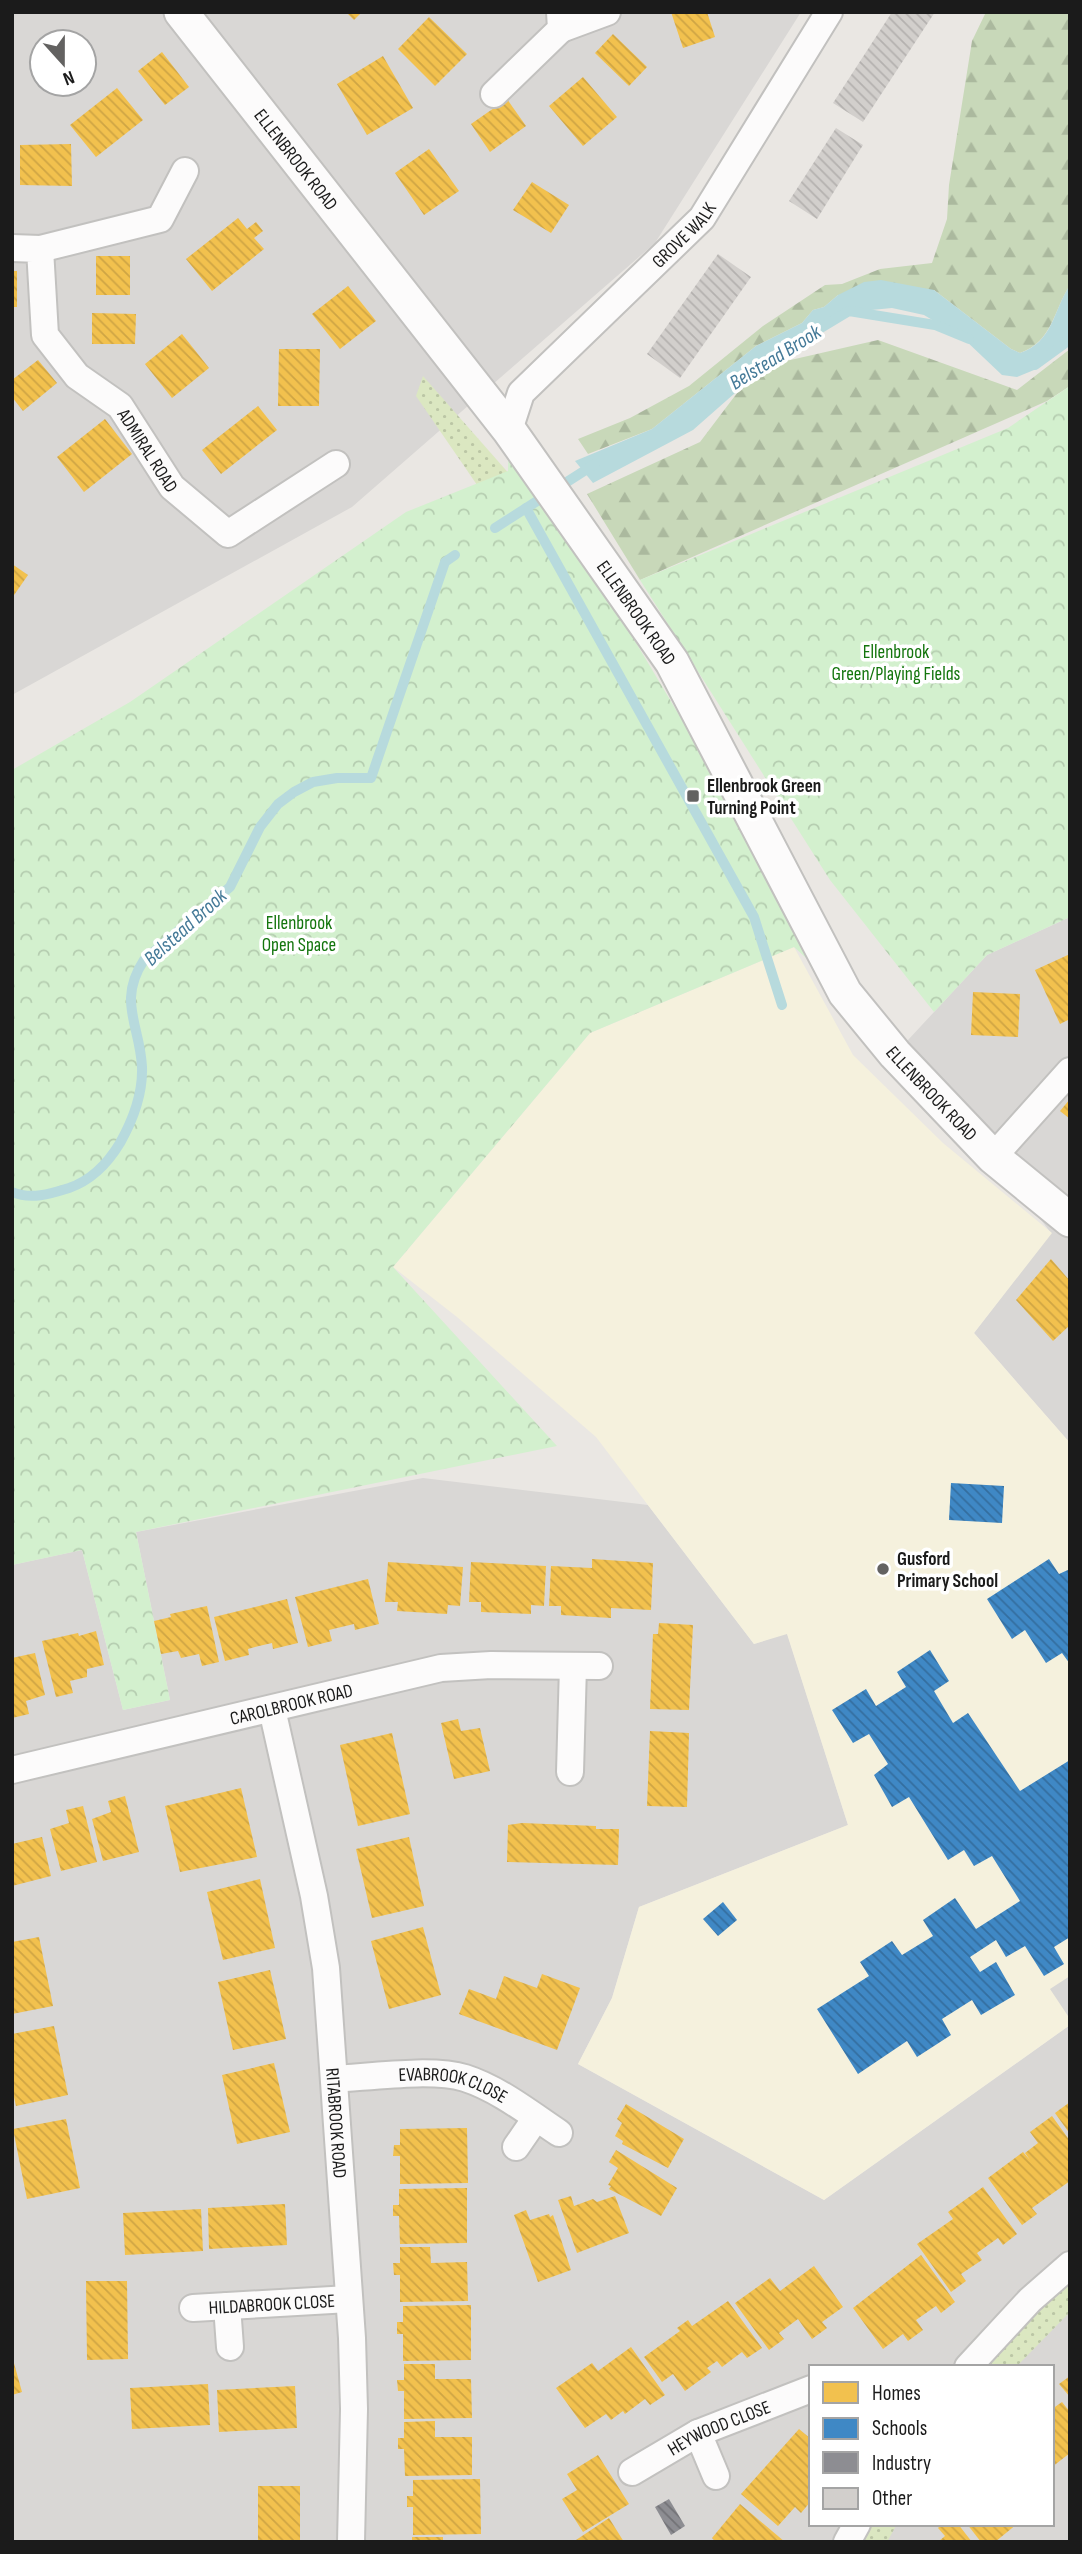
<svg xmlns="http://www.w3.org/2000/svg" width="1082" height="2554" font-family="'Sofia Sans Condensed',sans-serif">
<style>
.residential{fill:#d9d7d5;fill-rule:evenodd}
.education{fill:#f5f1dd}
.grass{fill:url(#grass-dots)}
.forest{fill:url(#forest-firs)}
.park{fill:url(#park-crowns)}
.parking{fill:#d8d7d5}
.water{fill:#b7dadd}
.homes{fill:url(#homes-back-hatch)}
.schools{fill:url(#schools-back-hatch)}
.industry{fill:url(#industry-back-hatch)}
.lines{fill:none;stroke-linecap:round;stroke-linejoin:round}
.stream{stroke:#b7dadd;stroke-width:10}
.building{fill:url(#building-back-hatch)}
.minor-casing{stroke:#c2c1bf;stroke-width:30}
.tertiary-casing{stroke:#c2c1bf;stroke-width:37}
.minor{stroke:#fcfbfb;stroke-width:26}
.tertiary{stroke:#fcfbfb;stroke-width:33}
.poi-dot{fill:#636261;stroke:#fff;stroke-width:2.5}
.labels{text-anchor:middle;stroke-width:7;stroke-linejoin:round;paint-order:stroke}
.street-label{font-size:19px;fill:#1b1b1b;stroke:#fff}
.park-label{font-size:19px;fill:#13750d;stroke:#fff}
.poi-label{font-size:19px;font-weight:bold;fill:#1b1b1b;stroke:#fff;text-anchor:start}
.water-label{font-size:21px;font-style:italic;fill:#457a98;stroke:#fff}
</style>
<defs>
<pattern id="grass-dots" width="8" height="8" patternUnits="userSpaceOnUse" patternTransform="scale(1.75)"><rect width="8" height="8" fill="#dbe7c1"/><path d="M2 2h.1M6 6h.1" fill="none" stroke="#bbc6a5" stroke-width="1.8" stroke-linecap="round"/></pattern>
<pattern id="forest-firs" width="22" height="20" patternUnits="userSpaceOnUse" patternTransform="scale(1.75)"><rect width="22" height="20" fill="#c8d8b9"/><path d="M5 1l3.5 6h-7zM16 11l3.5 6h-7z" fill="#abb99e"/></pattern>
<pattern id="park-crowns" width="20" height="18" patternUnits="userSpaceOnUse" patternTransform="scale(1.75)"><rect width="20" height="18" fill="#d3f0ce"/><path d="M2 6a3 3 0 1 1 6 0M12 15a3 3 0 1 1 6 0" fill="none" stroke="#b5cdb0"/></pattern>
<pattern id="homes-back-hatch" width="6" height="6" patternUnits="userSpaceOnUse" patternTransform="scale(1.75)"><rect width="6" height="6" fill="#f2c14e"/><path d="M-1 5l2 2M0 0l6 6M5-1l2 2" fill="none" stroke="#cfa544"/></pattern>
<pattern id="schools-back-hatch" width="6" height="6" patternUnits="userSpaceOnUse" patternTransform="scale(1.75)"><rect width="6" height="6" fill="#3f88c5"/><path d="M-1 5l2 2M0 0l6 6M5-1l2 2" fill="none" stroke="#346e9f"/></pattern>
<pattern id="industry-back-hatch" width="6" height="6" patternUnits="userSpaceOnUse" patternTransform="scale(1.75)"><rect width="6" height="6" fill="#8d8d92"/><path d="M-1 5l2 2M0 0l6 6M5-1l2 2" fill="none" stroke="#727276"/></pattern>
<pattern id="building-back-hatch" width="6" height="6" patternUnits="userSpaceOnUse" patternTransform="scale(1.75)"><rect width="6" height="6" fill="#d2cfcc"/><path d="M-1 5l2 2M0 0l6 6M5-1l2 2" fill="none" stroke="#b4b1af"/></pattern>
</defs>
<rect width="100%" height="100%" fill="#eae7e3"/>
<g class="residential">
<path d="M12,12h789l-146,231 -303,264 -340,188zM42,42h42v42h-42z"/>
<polygon points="1070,917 1070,1443 974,1333 1051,1233 993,1157 895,1054 987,955"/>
<path d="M423,1478l225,27 106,139 33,-11 61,192 -209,82 -27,91 -34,66 246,136 246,-175v517h-1058v-977l70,-15 41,160 47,-10 -34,-168zM811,2367h241v157h-241z"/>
</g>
<polygon class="education" points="794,947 853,1055 943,1143 1052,1233 974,1333 1070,1443 1070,2025 824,2200 578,2064 612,1998 639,1907 848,1825 787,1634 754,1644 596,1437 457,1317 393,1267 590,1033"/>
<g class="grass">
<polygon points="423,376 519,485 486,498 416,396"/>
<polygon points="1070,2265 1070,2312 1016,2367 968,2367"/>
<polygon points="857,2524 897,2524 887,2542 847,2542"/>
</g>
<g class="forest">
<path d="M986,12h84v273c-17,26 -17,56 -50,68l-9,-4 -77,-59 -96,5 -14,12 -11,3 -11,13 -46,23 -104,83 -64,25 -10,-15 52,-21 59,-32 74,-60 62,-41 17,-1 38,-15 52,-6 15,-44 2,-34 23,-144z"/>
<polygon points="878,340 1017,390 1070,349 1070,386 1047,401 640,580 587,494 700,442 756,368"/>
</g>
<g class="park">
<polygon points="1070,386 1070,917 987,955 934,1012 830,880 640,580 1008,428"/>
<polygon points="509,430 845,993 794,947 590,1033 393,1267 557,1446 136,1532 170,1700 123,1710 82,1550 12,1565 12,770 130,702 406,512 508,471"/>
</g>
<polygon class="parking" points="1070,1976 1070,2015 1068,2016 1050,1989"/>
<path class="water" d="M881,280l53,10 77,59 9,4c33,-11 33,-42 50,-68v43l-6,12 -30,30 -17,7 -15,-2 -38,-36 -40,-24 -32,-7 -31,3 -24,7 -45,25 -99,87 -100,53 -18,-22 77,-32 104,-83 46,-23 11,-13 11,-3 14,-12 26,-13z"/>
<g class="homes">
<polygon points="346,12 362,12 354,20"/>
<polygon points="671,12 707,12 715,37 683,48"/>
<polygon points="429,17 467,54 435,86 398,49"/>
<polygon points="613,34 647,67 629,86 595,53"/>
<polygon points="162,52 189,87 165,105 138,71"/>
<polygon points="383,56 413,108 367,135 337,84"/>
<polygon points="583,77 617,117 583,146 549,106"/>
<polygon points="117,88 143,120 96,157 70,125"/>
<polygon points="507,99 526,126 490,152 471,124"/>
<polygon points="71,144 72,186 20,185 20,145"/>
<polygon points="429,149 459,191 424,215 395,173"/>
<polygon points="532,182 569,205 551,233 513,210"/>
<polygon points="238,218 247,229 256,222 263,231 254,238 264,249 212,291 186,259"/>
<rect x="96" y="256" width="34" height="39"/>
<rect x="12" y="271" width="5" height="36"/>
<polygon points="348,286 376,321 340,349 312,314"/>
<polygon points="92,313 136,314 135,344 92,344"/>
<polygon points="182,334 209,368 172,398 145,364"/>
<polygon points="279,349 320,349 319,406 278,406"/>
<polygon points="38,360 57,383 23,411 12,397 12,380"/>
<polygon points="258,406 277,430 221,474 202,450"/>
<polygon points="105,419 132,454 84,492 57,457"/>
<polygon points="12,564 28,575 12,598"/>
<polygon points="1070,954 1070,1019 1060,1024 1035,970"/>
<polygon points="973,992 1020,994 1018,1037 971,1035"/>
<polygon points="1070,1099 1070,1119 1060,1111"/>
<polygon points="1051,1259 1070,1281 1070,1325 1053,1341 1016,1300"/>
<polygon points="592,1559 653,1563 651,1610 611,1608 611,1618 561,1615 561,1606 549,1606 551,1566 592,1568"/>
<polygon points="388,1562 463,1567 460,1606 448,1605 447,1614 397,1611 398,1602 385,1602"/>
<polygon points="471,1562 546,1566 544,1606 531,1605 531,1614 481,1612 481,1602 469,1602"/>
<polygon points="368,1579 379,1624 355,1630 354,1624 329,1630 332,1641 308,1647 295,1597"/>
<polygon points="287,1599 298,1643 273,1649 272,1643 259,1646 248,1649 249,1655 225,1661 214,1617"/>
<polygon points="207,1606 219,1662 202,1666 199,1654 181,1658 178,1651 161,1654 154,1621 171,1617 170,1614"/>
<polygon points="659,1623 693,1625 689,1710 650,1709 653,1634 658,1634"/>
<polygon points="96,1631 104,1665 87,1669 87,1677 70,1681 73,1693 56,1697 42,1641 78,1633 79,1636"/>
<polygon points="35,1653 45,1695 26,1701 29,1714 12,1718 12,1658"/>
<polygon points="458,1719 461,1731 480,1728 490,1771 454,1779 441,1723"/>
<polygon points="650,1731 689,1733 687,1807 647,1806"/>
<polygon points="392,1733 410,1814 358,1826 340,1745"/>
<polygon points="241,1788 257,1857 180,1872 165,1806"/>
<polygon points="125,1796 139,1852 103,1861 92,1819 111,1812 108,1801"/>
<polygon points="83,1806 97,1862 61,1871 50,1829 69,1823 66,1810"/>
<polygon points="522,1823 596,1826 596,1829 619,1829 618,1865 507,1862 508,1825"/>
<polygon points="42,1837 51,1876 12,1886 12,1844"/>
<polygon points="409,1837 424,1906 372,1918 356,1849"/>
<polygon points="260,1879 275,1948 223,1960 207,1892"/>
<polygon points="423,1927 441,1995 389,2009 371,1941"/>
<polygon points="39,1937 53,2006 12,2014 12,1942"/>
<polygon points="270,1970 286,2039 233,2050 218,1982"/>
<polygon points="542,1974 580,1988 557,2050 459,2014 469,1989 496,1999 504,1976 537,1988"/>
<polygon points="54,2026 68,2095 16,2106 12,2088 12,2034"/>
<polygon points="274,2063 290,2132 237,2144 222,2075"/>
<polygon points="1070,2102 1070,2134 1055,2113"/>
<polygon points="626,2104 684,2139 668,2168 622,2144 623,2141 615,2136 622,2123 617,2119"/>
<polygon points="1052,2116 1070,2141 1070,2181 1032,2208 1037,2214 1022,2225 988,2178 1023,2152 1030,2160 1025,2153 1038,2143 1030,2132"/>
<polygon points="66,2119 80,2188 27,2199 13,2129"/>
<polygon points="467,2128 468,2183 400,2184 400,2156 393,2156 394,2145 400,2145 400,2129"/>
<polygon points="616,2150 677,2188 661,2216 609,2189 611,2186 608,2185 618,2168 609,2162"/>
<polygon points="983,2187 1017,2234 1003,2245 998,2238 977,2253 982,2260 961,2274 966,2281 951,2292 917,2244 953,2219 948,2212"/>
<polygon points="467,2188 467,2243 400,2244 399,2216 393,2216 393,2205 399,2205 399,2189"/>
<polygon points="571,2196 574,2206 593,2199 597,2202 615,2196 629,2233 577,2253 558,2200"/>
<polygon points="285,2204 287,2245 209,2249 208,2208"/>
<polygon points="201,2209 203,2251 125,2255 123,2213"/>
<polygon points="526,2210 530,2220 549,2214 550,2217 553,2215 571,2270 538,2282 514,2215"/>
<polygon points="400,2247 430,2247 431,2263 467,2262 468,2301 400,2302 400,2275 394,2275 393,2263 400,2263"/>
<polygon points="921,2255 955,2302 941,2313 936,2306 916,2320 923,2330 908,2341 903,2334 883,2349 853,2308"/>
<polygon points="814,2266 843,2307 822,2322 827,2328 812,2339 798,2319 779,2333 784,2339 769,2350 735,2303 770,2278 780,2291"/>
<polygon points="86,2281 127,2281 128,2359 87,2360"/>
<polygon points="728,2301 762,2348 747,2358 742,2352 722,2367 717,2361 707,2368 711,2372 685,2391 673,2374 662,2382 644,2357 680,2331 677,2328 688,2320 692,2326"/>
<polygon points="471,2305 471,2360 403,2361 403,2334 397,2334 397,2322 403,2322 403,2306"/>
<polygon points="631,2347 665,2395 650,2405 645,2399 625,2414 623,2411 611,2420 606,2414 585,2428 556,2388 592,2363 598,2371"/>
<polygon points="12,2356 22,2392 12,2395"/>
<polygon points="404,2364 435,2364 435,2379 471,2379 472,2418 404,2419 404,2391 398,2391 397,2380 404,2380"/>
<polygon points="1070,2376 1070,2397 1059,2384"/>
<polygon points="208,2384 210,2425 132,2429 130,2388"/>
<polygon points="295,2386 297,2428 219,2432 217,2390"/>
<polygon points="1062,2402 1070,2412 1070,2453 1052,2467 1052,2409"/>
<polygon points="435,2421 435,2437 472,2437 472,2475 405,2476 404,2449 398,2449 398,2438 404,2438 404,2422"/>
<polygon points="799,2429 811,2439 811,2493 809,2495 811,2501 801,2513 795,2507 778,2526 741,2494"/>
<polygon points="598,2455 629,2504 583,2532 562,2499 577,2490 567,2474"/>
<polygon points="480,2479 481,2534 413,2535 413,2507 407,2507 407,2496 413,2496 413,2480"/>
<rect x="258" y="2486" width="42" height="56"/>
<polygon points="740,2504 785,2542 716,2542 712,2538"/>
<polygon points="609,2518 624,2542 573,2542"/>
<polygon points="942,2524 958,2524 972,2542 938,2542 945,2536 938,2528"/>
<polygon points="967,2524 1017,2524 995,2542 981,2542"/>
<rect x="412" y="2537" width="31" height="5"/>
</g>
<g class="schools">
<polygon points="951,1483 1004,1486 1002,1523 949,1520"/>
<polygon points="1049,1559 1059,1574 1070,1569 1070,1664 1062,1653 1046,1663 1025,1630 1012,1639 987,1599"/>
<polygon points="930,1650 949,1681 934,1691 953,1723 968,1713 1020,1791 1070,1760 1070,1937 1054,1947 1064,1964 1044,1976 1025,1946 1006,1957 996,1940 970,1957 980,1972 996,1962 1015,1995 981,2015 972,2000 942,2019 951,2035 917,2057 907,2041 858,2074 817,2009 869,1976 860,1962 892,1941 902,1955 933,1936 923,1920 955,1898 976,1929 1020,1901 992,1856 974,1866 964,1850 948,1860 909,1797 892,1807 874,1775 888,1764 869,1734 853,1743 832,1710 866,1689 876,1706 906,1687 897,1672"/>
<polygon points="723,1902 737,1920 718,1936 703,1919"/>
</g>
<polygon class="industry" points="669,2499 685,2526 671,2535 655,2507"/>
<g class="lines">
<g class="stream">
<polyline points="771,358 849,311 935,325 969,339"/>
<polyline points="1035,365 1064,344 1070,335"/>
<polyline points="526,508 754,917 782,1005"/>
<polyline points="495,528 595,464"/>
<path d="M12,1192c19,8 38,2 57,-4 23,-8 39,-25 51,-45 13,-23 23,-48 22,-76 -2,-42 -25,-66 2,-107l86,-73 30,-60 18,-23 16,-12 19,-10 24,-4h34l74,-216 10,-7"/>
</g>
</g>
<g class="building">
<polygon points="892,12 935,12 863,122 833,103"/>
<polygon points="836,128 863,145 817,219 789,201"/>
<polygon points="718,254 751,277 680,378 647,354"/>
</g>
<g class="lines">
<defs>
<g id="minor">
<polyline points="561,29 607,12"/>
<polyline points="494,94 561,29 560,12"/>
<path id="s1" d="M12,248l28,1 5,86 32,41 43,30 52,81 56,47 108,-70"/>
<polyline points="40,249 160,219 185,171"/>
<path id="s2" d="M509,430l12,-37 181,-175 127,-206"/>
<polyline points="993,1157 1070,1071"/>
<path id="s3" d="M272,1709l42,187 12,72 26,370 2,71 -3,133"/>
<path id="s4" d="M12,1770l429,-102 50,-3 108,1"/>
<polyline points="570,1772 573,1666"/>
<path id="s5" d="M334,2079c36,-2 98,-11 131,-1 34,11 64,35 94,55"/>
<polyline points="516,2147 536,2118"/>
<polyline points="227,2306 230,2347"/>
<path id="s6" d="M193,2308l156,-9"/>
<polyline points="968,2367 1030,2300 1070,2265"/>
<polyline points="698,2433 716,2476"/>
<path id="s7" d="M632,2472l66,-39 113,-44"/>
<polyline points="847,2542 857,2524"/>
</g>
<g id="tertiary">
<path id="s8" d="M181,12l328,418 163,232 173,331 50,61 98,103 77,63"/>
</g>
</defs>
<use href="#minor" class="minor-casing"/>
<use href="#tertiary" class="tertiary-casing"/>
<use href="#minor" class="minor"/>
<use href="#tertiary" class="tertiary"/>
</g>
<g class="poi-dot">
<rect x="686" y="789" width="14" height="14" rx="3.5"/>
<circle cx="883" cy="1569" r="7"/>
</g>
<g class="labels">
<g class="street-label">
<text dy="7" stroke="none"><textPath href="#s8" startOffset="187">ELLENBROOK ROAD</textPath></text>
<text dy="7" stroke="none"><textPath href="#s2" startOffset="266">GROVE WALK</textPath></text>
<text dy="7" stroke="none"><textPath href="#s1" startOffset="271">ADMIRAL ROAD</textPath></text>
<text dy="7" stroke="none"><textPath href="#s8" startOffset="754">ELLENBROOK ROAD</textPath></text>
<text dy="7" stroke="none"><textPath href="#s8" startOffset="1321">ELLENBROOK ROAD</textPath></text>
<text dy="7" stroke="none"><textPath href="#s4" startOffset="287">CAROLBROOK ROAD</textPath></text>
<text dy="7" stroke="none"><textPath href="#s5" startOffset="121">EVABROOK CLOSE</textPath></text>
<text dy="7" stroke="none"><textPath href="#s3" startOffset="420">RITABROOK ROAD</textPath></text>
<text dy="7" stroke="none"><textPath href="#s6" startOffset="79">HILDABROOK CLOSE</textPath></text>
<text dy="7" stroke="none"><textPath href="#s7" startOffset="98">HEYWOOD CLOSE</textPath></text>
</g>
<g class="park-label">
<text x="896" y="658">Ellenbrook<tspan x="896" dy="22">Green/Playing Fields</tspan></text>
<text x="299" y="929">Ellenbrook<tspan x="299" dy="22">Open Space</tspan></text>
</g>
<g class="poi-label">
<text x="707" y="792">Ellenbrook Green<tspan x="707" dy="22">Turning Point</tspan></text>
<text x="897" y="1565">Gusford<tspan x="897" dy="22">Primary School</tspan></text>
</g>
<g class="water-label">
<text transform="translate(775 357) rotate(-32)" y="7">Belstead Brook</text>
<text transform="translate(185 927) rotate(-42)" y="7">Belstead Brook</text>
</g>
</g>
<rect width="1082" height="2554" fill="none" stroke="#1b1b1b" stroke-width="28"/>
<rect x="809" y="2365" width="245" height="161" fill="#ffffff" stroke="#a4a4a4" stroke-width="2"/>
<rect x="823" y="2382" width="35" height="21" fill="#f2c14e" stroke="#a4a4a4" stroke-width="2"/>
<text x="872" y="2400" font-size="21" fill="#1b1b1b">Homes</text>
<rect x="823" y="2418" width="35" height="21" fill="#3f88c5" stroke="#a4a4a4" stroke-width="2"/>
<text x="872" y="2435" font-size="21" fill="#1b1b1b">Schools</text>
<rect x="823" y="2452" width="35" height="21" fill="#8d8d92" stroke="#a4a4a4" stroke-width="2"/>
<text x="872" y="2470" font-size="21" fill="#1b1b1b">Industry</text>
<rect x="823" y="2488" width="35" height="21" fill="#d2cfcc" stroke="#a4a4a4" stroke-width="2"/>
<text x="872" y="2505" font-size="21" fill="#1b1b1b">Other</text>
<g transform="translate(63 63) rotate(159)"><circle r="33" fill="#ffffff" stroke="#a4a4a4" stroke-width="2"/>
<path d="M0-5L12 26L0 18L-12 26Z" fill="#636261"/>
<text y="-10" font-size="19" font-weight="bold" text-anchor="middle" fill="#1b1b1b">N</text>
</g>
</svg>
